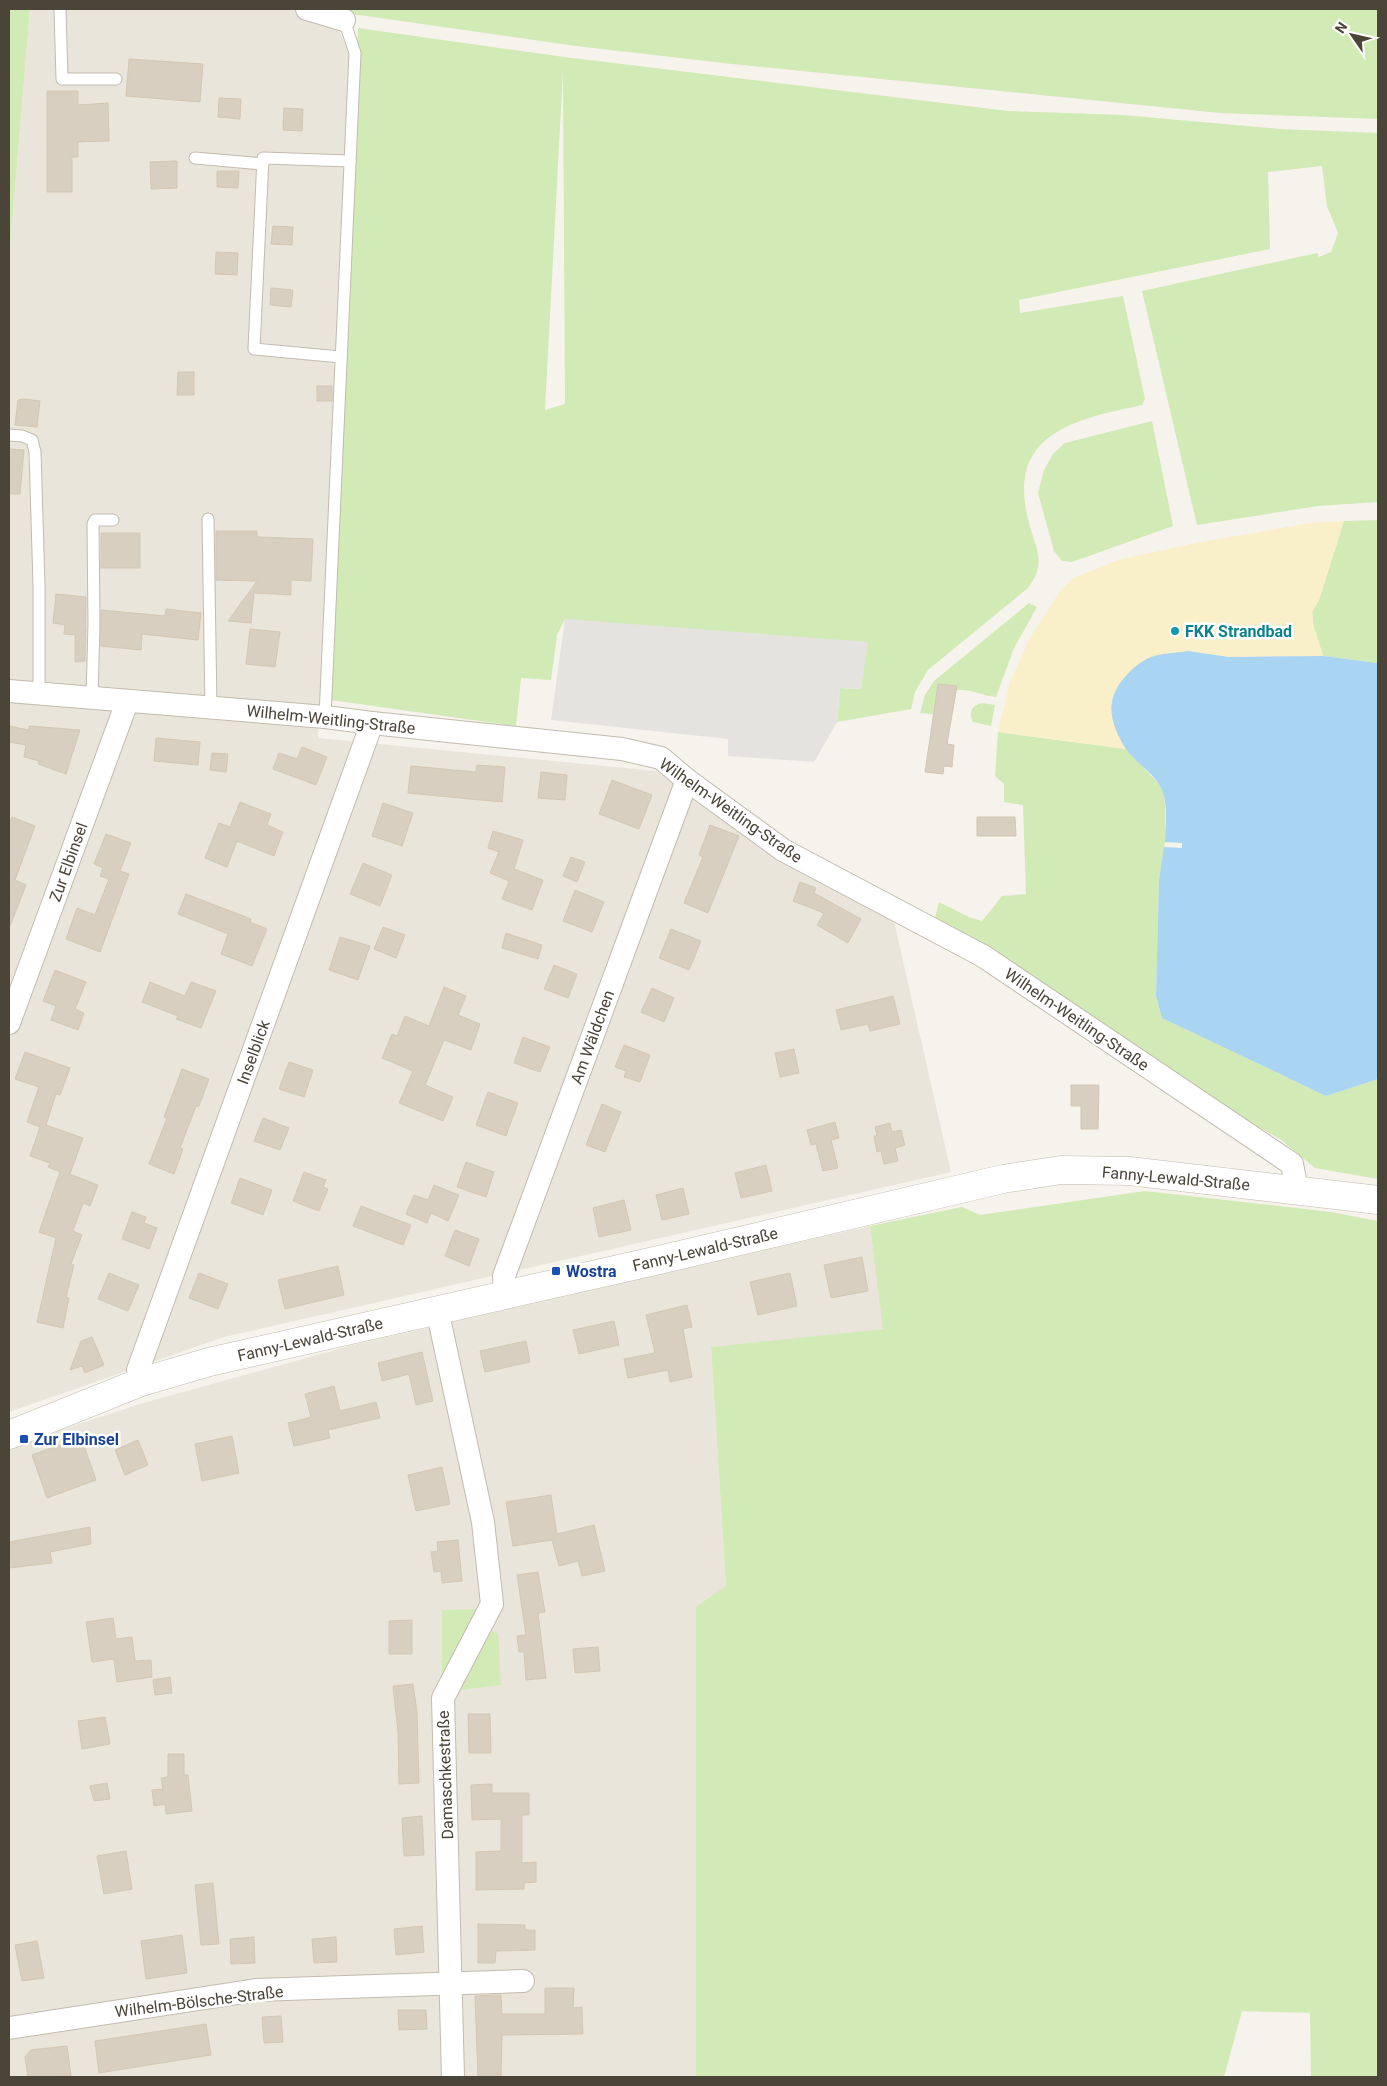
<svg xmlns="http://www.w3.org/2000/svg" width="1387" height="2086" font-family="Roboto,sans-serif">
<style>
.residential{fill:#eae5da}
.green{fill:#d2eab5;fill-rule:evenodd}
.sand{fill:#f9efc9}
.parking{fill:#e5e3e0}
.water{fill:#a9d4f2}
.building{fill:#d8cfc1;stroke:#d3c7b4}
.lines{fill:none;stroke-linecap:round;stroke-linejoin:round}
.service-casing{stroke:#c2bbae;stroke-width:13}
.minor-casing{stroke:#c2bbae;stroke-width:24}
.tertiary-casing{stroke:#c2bbae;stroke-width:29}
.service{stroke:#fff;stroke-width:11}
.minor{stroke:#fff;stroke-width:22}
.tertiary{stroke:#fff;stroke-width:28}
.culture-dot{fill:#0f9aa8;stroke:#fff;stroke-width:2}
.transit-dot{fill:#1a4fb4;stroke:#fff;stroke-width:2}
.labels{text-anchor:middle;stroke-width:5;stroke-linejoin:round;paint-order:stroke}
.culture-label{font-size:16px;font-weight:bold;fill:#0d838f;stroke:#fff;text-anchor:start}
.street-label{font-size:16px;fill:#4b4439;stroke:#fff}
.transit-label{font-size:16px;font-weight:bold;fill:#164399;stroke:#fff;text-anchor:start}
</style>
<rect width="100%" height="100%" fill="#f6f3ec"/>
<g class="residential">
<polygon points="30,9 293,9 338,28 350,56 318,738 656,771 698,799 894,921 951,1172 224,1337 9,1412 9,259"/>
<polygon points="870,1226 884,1329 711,1348 726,1586 696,1876 696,2077 9,2077 9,1447 140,1404 353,1345"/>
</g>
<g class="green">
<polygon points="9,9 30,9 9,259"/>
<polygon points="307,9 1378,9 1378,119 1220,113 732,64 576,46 359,15 315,12"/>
<path d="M358,28l206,29 444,54 115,4 157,14 98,4v369l-60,4 -121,19 -55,-234 175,-38 2,4 12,-5 7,-19 -11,-27 -5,-40 -54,6 2,77 -251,51 1,13 103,-17 22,103 -3,6c-69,15 -137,29 -113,118 7,27 18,39 -1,65l-100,82 -13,22 -4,17 -74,13 3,-34 21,1 -296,-70 -8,16 -6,45 -30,-2 -5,48 -185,-26zM563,71l2,333 -20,6z"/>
<polygon points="1152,421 1173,526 1072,562 1062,561 1054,551 1038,493 1044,470 1053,454 1065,443"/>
<polygon points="1378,520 1378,663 1323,656 1313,624 1312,612 1319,600 1344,521"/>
<path d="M1029,603l8,4 -23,41 -18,49c-17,-2 -22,-8 -40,-7v-4l-18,-2 -5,30 -13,-1 5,-18 9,-14z"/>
<path d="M982,703l13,2 -4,21 -18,-4c-5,-10 -1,-17 9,-19z"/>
<polygon points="998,732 1126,749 1158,783 1164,794 1165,805 1165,842 1159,880 1156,996 1162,1018 1326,1096 1378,1079 1378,1179 1315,1168 1280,1139 1208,1099 1001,957 935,918 939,902 969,917 982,921 1002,896 1026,894 1023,805 1004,802 1004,784 995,776"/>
<polygon points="1145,1191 1331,1212 1378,1221 1378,2077 1311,2077 1310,2013 1242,2011 1224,2077 696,2077 696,1607 726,1586 711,1347 883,1329 870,1226 962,1207 980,1215"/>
<polygon points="481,1609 448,1673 442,1674 442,1610"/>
<polygon points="486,1630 498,1633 501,1685 460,1690 457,1686"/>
</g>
<polygon class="sand" points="1344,521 1319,600 1312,612 1313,624 1323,656 1229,657 1188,651 1152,657 1132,671 1117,687 1115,726 1126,749 998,732 1010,682 1030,638 1058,594 1073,578 1122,559 1196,543 1310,523"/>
<polygon class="parking" points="565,619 868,642 861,689 840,688 837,722 814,762 728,756 728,739 551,720"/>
<path class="water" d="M1188,651l41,6 94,-1 55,7v416l-52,17 -164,-78 -6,-22 3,-116 5,-33 18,1v-5l-17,-1c0,-15 3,-35 -2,-49 -6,-19 -26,-28 -37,-44 -8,-11 -17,-32 -14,-47 3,-18 22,-38 39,-45 11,-4 25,-4 37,-6z"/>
<g class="building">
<polygon points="129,59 203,64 200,102 126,96"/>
<polygon points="47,91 78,91 78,105 108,103 109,141 78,142 78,157 72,157 72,192 47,192"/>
<polygon points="219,98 241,99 240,119 218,117"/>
<polygon points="284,108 303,109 302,131 283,130"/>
<polygon points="177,161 177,188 151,189 150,162"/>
<polygon points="217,171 239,171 238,188 217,187"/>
<polygon points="273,226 293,227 292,245 271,244"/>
<polygon points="216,252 238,253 237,275 215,274"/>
<polygon points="271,288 293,290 291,307 270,305"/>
<polygon points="178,372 194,372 194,395 177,395"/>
<rect x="317" y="386" width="15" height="15"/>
<polygon points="23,399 40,401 37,427 15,425 18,400"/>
<polygon points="9,449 24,450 20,494 9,494"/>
<polygon points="216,531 257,531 257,537 313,539 311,581 291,580 291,595 254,593 251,623 228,621 257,581 216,580"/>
<rect x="101" y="533" width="39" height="35"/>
<polygon points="56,594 86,597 85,661 75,662 75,635 64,634 65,625 53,623"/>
<polygon points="166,609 201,613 198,640 142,634 141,650 101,646 101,610 165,616"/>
<polygon points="250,629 280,632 275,667 246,664"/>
<polygon points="938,684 957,686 947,744 954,745 952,767 944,766 943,774 925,772"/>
<polygon points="9,726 29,730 29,726 80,730 66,774 38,764 39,761 24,757 26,745 9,742"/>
<polygon points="156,738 200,742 198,765 154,761"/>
<polygon points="302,747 327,757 316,785 273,769 279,753 297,759"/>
<polygon points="212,753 228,754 226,772 210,770"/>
<polygon points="477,765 505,767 502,802 408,793 411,766 476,772"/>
<polygon points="541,772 567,775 565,800 538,798"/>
<polygon points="612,780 652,795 639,829 599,814"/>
<polygon points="240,802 271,814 267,825 283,832 274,856 237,841 227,867 205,858 219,823 230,827"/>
<polygon points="383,803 413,813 402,846 372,836"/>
<polygon points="12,817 35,826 15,880 26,885 10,926 9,825"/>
<polygon points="977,817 1015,817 1016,836 977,836"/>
<polygon points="710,825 739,836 708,913 684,903 703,857 699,855"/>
<polygon points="493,831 523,840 514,869 543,880 532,910 502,899 509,881 490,873 499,852 488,848"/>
<polygon points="106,834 131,843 120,871 129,874 100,952 66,939 77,908 95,915 109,879 100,876 103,868 94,864"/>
<polygon points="571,857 585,862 577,882 563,876"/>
<polygon points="363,863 392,875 380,906 350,894"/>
<polygon points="800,882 816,888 814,893 861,919 848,943 817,925 824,913 793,901"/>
<polygon points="575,890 604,902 592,932 563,921"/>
<polygon points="186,894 251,919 250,922 267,929 252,966 221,954 228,934 178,914"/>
<polygon points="383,927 405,935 396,958 374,949"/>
<polygon points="671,929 701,941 689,970 659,958"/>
<polygon points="506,933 542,945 538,959 502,948"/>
<polygon points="340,937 370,946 358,980 329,970"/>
<polygon points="554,965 577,974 568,998 544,989"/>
<polygon points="55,970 86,982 75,1009 84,1013 78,1030 51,1020 56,1006 43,1001"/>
<polygon points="150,982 185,996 191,982 216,991 201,1028 176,1019 178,1016 142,1002"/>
<polygon points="444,987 466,996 458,1015 480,1024 471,1050 444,1040 425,1085 453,1097 443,1121 399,1103 413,1071 382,1058 392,1034 397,1036 405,1016 429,1026"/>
<polygon points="652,988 674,998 664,1022 641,1012"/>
<polygon points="893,996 900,1024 870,1031 868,1024 841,1030 836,1010"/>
<polygon points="523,1037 550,1047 540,1072 514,1063"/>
<polygon points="624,1045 650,1055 640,1082 624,1077 626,1071 615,1067"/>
<polygon points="794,1049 799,1073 780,1077 775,1053"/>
<polygon points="25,1052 70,1068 60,1095 56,1094 46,1125 83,1138 70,1174 98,1185 90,1206 83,1203 73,1231 82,1235 71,1264 74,1265 66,1297 69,1298 63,1328 37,1322 56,1238 39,1232 60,1172 48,1167 50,1163 30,1156 40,1127 27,1122 39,1087 15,1079"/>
<polygon points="289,1062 313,1070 304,1097 279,1089"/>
<polygon points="182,1069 209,1079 199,1106 196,1106 180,1148 183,1149 174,1174 149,1164 167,1118 164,1117"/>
<polygon points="1071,1085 1099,1085 1098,1129 1081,1129 1081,1106 1071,1106"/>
<polygon points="488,1092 518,1103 506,1136 476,1125"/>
<polygon points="602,1104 621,1112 605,1152 586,1145"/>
<polygon points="263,1118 289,1128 280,1150 254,1141"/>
<polygon points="835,1122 839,1138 831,1140 838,1168 823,1171 816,1144 811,1145 807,1130"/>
<polygon points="890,1123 892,1132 901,1130 905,1145 895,1148 898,1161 884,1164 881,1151 877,1152 874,1136 877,1136 875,1127"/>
<polygon points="466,1162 494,1172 486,1197 457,1187"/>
<polygon points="766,1165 772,1191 741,1198 735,1173"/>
<polygon points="304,1172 326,1180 323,1187 328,1189 319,1211 293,1201"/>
<polygon points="240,1178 272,1190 263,1215 231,1203"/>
<polygon points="434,1185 459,1195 448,1221 431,1213 427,1223 406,1214 414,1195 428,1200"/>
<polygon points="683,1188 689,1214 662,1220 656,1195"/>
<polygon points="624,1200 631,1230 599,1237 593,1208"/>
<polygon points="361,1206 411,1225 403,1245 353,1226"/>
<polygon points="132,1212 146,1217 144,1223 157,1228 149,1249 122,1239"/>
<polygon points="455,1230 479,1239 469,1266 445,1256"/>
<polygon points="862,1257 868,1291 831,1298 824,1265"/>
<polygon points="338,1266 344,1295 285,1309 278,1280"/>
<polygon points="109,1273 139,1285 128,1311 98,1299"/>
<polygon points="199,1273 228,1284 218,1309 189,1298"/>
<polygon points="790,1273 797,1306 758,1315 750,1282"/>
<polygon points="687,1305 692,1327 683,1329 692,1377 670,1382 668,1370 628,1378 624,1359 655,1353 646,1315"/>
<polygon points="614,1321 619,1345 579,1354 573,1330"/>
<polygon points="92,1337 104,1365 85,1373 82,1366 70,1370 81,1341"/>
<polygon points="526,1341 530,1362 485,1372 480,1351"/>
<polygon points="422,1352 433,1401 416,1405 409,1374 382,1381 378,1363"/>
<polygon points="334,1386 340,1411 376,1402 380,1418 328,1430 330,1438 294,1446 288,1423 311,1417 305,1394"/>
<polygon points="232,1436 239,1473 202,1481 195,1444"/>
<polygon points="81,1437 96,1480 47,1498 32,1455"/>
<polygon points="138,1440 148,1465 125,1475 115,1450"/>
<polygon points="442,1467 450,1504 416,1511 408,1475"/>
<polygon points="551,1495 557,1534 594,1525 605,1571 582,1576 578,1561 559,1566 552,1540 513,1546 506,1502"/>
<polygon points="90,1527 91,1544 50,1552 52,1563 9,1568 9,1542"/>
<polygon points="458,1540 462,1581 442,1583 441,1571 434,1572 431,1552 438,1551 437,1542"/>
<polygon points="538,1572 545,1612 538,1613 546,1678 526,1680 524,1652 519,1652 517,1636 526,1635 517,1575"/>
<polygon points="113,1618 116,1639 132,1637 135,1661 151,1660 152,1677 117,1682 114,1659 92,1662 86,1622"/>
<polygon points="412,1620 412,1654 389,1654 389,1621"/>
<polygon points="598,1647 600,1671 575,1673 573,1649"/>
<polygon points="170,1677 172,1693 155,1695 153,1680"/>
<polygon points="413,1684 417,1712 419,1783 399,1784 398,1732 393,1686"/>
<polygon points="468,1714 490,1714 491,1753 469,1753"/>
<polygon points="105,1717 110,1744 82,1749 78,1721"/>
<polygon points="168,1754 184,1754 184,1775 188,1775 192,1811 166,1814 165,1804 154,1806 152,1790 163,1789 161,1778 168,1777"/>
<polygon points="107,1783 110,1799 94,1801 90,1786"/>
<polygon points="492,1784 492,1793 529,1793 529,1815 522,1815 522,1863 536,1862 536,1882 524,1883 524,1889 476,1890 476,1852 501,1851 501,1819 472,1820 471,1785"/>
<polygon points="422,1816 424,1855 404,1856 402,1818"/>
<polygon points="126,1851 132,1889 104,1894 97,1856"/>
<polygon points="213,1883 219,1944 201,1945 195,1885"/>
<polygon points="478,1924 525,1925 525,1930 535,1930 535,1950 496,1951 495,1963 478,1963"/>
<polygon points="422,1926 424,1952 396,1955 394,1929"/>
<polygon points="182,1935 187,1973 146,1979 141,1941"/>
<polygon points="254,1937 255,1963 231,1964 230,1939"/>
<polygon points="336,1937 337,1962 314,1963 312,1939"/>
<polygon points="37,1941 44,1978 22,1981 15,1945"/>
<polygon points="545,1988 574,1988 573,2008 582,2007 583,2034 502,2035 501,2077 478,2077 475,1996 501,1995 502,2014 545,2014"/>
<polygon points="398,2010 426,2010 427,2029 399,2030"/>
<polygon points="281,2016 283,2042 264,2043 262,2017"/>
<polygon points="206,2024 211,2055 99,2073 95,2041"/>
<polygon points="67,2046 71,2076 28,2077 25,2057 31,2050"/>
</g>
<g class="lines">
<defs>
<g id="service">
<polyline points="60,9 62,79 116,79"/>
<polyline points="195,158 263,164"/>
<polyline points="341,357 254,349 263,158 350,161"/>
<polyline points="9,435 22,436 32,440 35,452 39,585 39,694"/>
<polyline points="208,519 211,708"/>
<polyline points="92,699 94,623 93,524 95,520 113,520"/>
<polyline points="325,717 355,53 344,20"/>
</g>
<g id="minor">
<polyline points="307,9 344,20"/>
<polyline points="9,691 325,717 372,723 622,749 661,758 687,780 783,850 983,956 1292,1164 1297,1190"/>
<polyline points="9,1023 127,702"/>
<polyline points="505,1294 504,1276 687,780"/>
<polyline points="437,1309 483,1522 492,1604 443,1698 453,2077"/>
<polyline points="141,1382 138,1370 372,723"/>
<polyline points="9,2028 256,1990 523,1981"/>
</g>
<polyline id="tertiary" points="9,1435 141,1382 209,1362 659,1260 1003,1179 1061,1170 1129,1171 1378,1200"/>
</defs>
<use href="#service" class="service-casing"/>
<use href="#minor" class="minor-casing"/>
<use href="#tertiary" class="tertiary-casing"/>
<use href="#service" class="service"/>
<use href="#minor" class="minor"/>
<use href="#tertiary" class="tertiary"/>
</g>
<circle class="culture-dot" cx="1175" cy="631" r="5"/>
<g class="transit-dot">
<rect x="551" y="1266" width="10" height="10" rx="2.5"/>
<rect x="19" y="1434" width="10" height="10" rx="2.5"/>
</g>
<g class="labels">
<g class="culture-label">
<text x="1185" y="637">FKK Strandbad</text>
</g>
<g class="street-label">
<text transform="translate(331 719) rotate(6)" y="6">Wilhelm-Weitling-Straße</text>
<text transform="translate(731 810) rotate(35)" y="6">Wilhelm-Weitling-Straße</text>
<text transform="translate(68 862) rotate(-70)" y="6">Zur Elbinsel</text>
<text transform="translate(1077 1019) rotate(34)" y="6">Wilhelm-Weitling-Straße</text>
<text transform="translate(592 1037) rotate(-70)" y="6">Am Wäldchen</text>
<text transform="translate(253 1052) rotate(-70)" y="6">Inselblick</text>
<text transform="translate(1176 1178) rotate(5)" y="6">Fanny-Lewald-Straße</text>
<text transform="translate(705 1249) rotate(-13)" y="6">Fanny-Lewald-Straße</text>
<text transform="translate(310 1339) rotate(-13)" y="6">Fanny-Lewald-Straße</text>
<text transform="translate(445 1775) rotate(-92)" y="6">Damaschkestraße</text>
<text transform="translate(199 2001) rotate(-7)" y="6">Wilhelm-Bölsche-Straße</text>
</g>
<g class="transit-label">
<text x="566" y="1277">Wostra</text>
<text x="34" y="1445">Zur Elbinsel</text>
</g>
</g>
<rect width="1387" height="2086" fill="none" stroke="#4b4439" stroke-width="20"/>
<g transform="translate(1352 35) rotate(304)" stroke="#ffffff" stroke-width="4" paint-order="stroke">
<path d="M0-4L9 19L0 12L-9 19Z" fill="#4b4439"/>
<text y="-8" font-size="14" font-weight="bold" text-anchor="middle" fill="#4b4439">N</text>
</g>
</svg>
